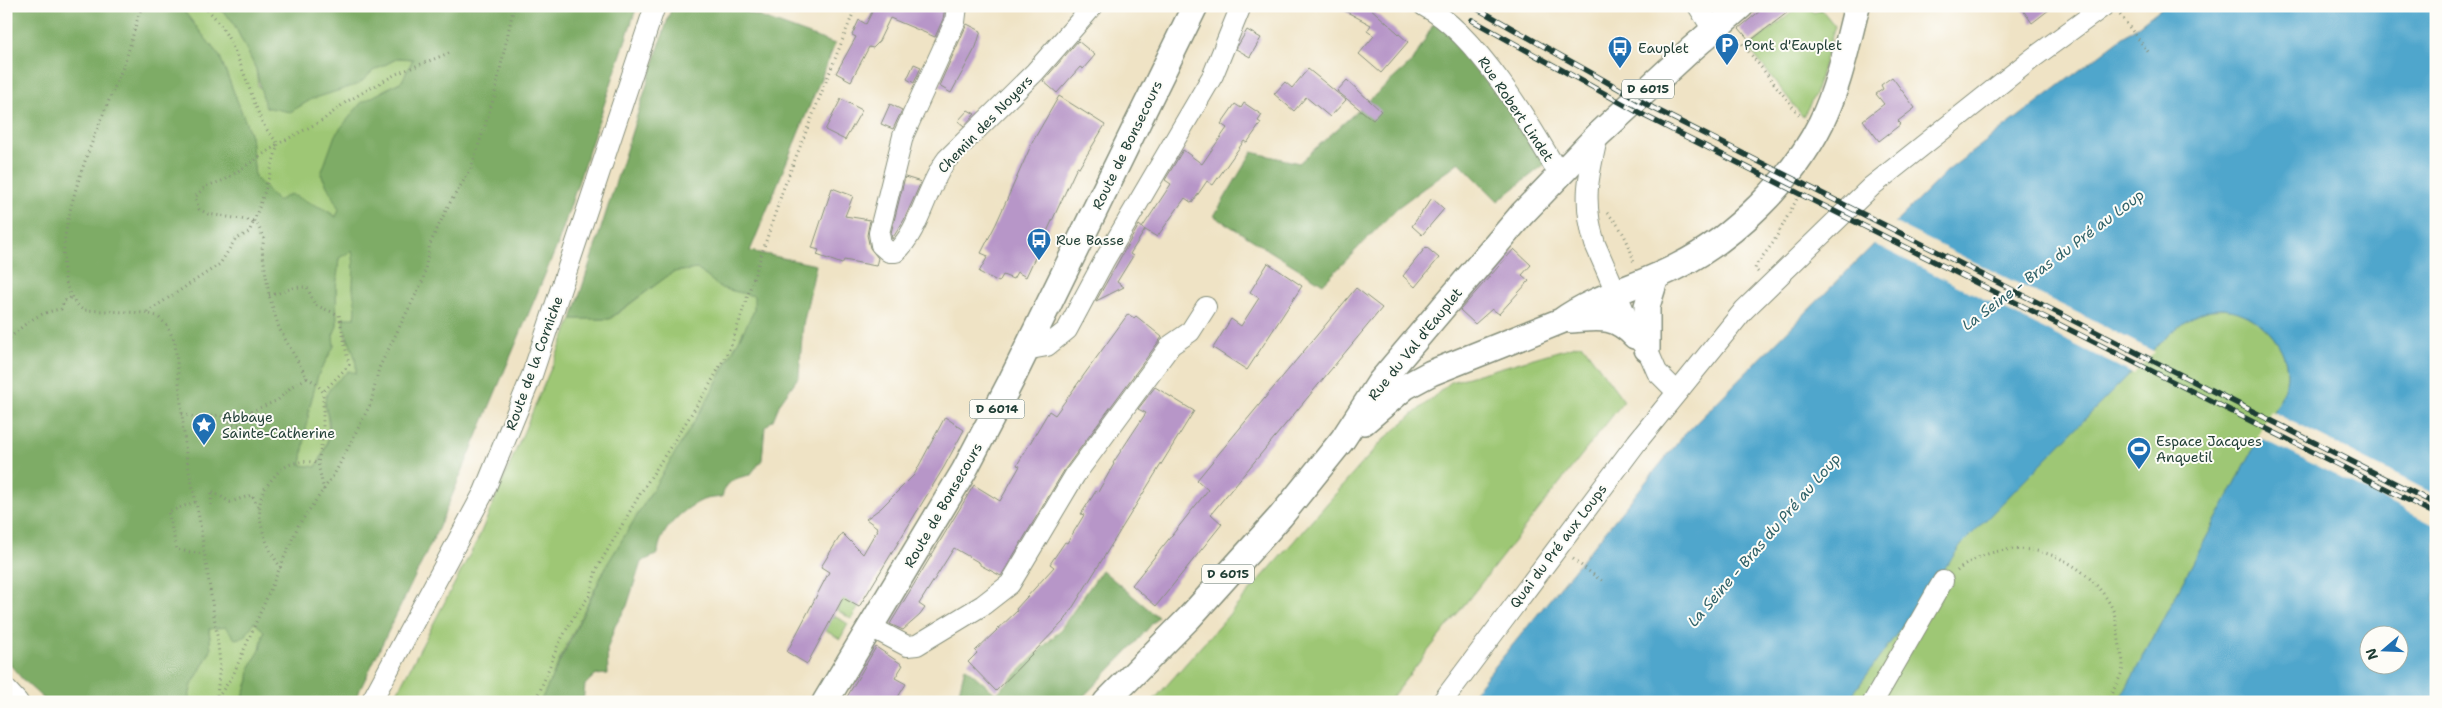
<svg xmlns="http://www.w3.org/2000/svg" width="2442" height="708" font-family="'Shantell Sans',sans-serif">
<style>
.green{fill:#9ec774;stroke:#5e8254}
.forest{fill:#7eac66;stroke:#4e744d;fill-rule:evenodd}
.water{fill:#4fa6cc;stroke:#377280;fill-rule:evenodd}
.pier{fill:#efe3c5}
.building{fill:#b796c8}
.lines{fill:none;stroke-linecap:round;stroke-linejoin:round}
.minor-casing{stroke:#87907c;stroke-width:22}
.major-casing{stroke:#87907c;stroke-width:28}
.path{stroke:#87907c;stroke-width:3;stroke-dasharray:1 4;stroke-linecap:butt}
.minor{stroke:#fff;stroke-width:20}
.major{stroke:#fff;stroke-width:25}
.rail-casing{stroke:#1f3d34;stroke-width:5.5}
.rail{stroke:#fdfcf7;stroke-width:4;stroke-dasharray:11;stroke-linecap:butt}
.labels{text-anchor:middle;stroke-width:4;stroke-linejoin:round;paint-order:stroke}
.shield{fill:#fdfcf7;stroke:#62766e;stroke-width:1}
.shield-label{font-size:12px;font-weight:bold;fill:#1f3d34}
.poi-label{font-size:14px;fill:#1f3d34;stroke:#fdfcf7;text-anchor:start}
.street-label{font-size:14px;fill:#1f3d34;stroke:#fdfcf7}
.water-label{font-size:15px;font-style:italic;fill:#306269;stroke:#fdfcf7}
</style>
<rect width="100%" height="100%" fill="#fdfcf7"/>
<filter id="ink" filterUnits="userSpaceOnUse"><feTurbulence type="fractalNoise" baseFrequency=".02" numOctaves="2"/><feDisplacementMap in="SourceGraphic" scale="10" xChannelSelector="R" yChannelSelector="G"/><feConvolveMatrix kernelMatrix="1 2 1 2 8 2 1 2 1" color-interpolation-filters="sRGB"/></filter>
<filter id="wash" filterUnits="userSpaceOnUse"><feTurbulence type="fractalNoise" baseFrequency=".0096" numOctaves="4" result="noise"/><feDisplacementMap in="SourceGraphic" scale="20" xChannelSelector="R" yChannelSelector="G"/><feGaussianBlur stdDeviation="1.12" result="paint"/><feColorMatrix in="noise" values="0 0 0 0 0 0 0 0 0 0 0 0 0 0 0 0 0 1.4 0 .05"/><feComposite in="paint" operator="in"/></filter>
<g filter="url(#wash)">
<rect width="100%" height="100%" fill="#efe3c5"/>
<g class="green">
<polygon points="180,6 216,6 232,20 256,69 258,86 290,112 312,99 358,84 373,71 398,58 414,59 402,81 382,91 327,160 321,174 339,209 337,217 324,209 277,201 255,177 251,136 220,57"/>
<polygon points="1800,6 1809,6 1814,13 1821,9 1835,26 1815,94 1803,117 1748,47"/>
<path d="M352,251l2,11 -1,26 4,18 -2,12 -10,18c9,13 13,21 11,37l-8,-2 -24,33c8,24 5,42 -8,63l-15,-2 8,-56 9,-34 16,-29 -1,-11 4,-9 -1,-37 3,-32z"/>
<polygon points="697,269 721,288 755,296 754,311 705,404 608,563 564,650 543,697 540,702 392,702 478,539 572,319 610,319 673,272"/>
<path d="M2208,310c8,0 17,-1 24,0 28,7 55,34 55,64 0,7 -4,16 -6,23l-162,305h-272l115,-159 203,-205 23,-20z"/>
<polygon points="1582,344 1624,401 1388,702 1152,702 1383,440 1451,382"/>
<polygon points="844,598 859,607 851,619 837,610"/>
<polygon points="834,615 848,624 840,639 825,630"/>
<polygon points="254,621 264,631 260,651 250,667 249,680 241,702 192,702 189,696 192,685 211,650 209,629"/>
</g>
<g class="forest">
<path d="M6,6h174l40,51 31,79 4,41 22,24 13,-7 34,15 12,8 3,-8 -18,-35 14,-39 26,-32 41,-22 11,-22 -15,-1 -25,13 -14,13 -47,15 -22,13 -25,-5 -9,-38 -24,-49 -16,-14h421l-80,240 -119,283 -84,173h-113l8,-22 1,-13 10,-17 4,-19 -10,-9 -9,15 -10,2 -9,-12 -17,2 2,21 -19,35 -3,11 3,6h-145l-23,-21 -18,-21zM352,251c3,13 1,24 1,36 0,12 5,18 2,31h-12c1,22 15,32 13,55l-8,-2c-7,7 -18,14 -21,23 -5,11 1,17 2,27 2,17 -5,32 -13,46l-15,-2 8,-56 9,-34 16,-29 -1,-11 4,-9 -1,-37 3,-31z"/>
<path d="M672,6h58l105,38 -85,207 66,14 -13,60 -4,51 -19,27 -7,17 -8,7 -3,33 -12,15c-15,3 -24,6 -28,22 -6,1 -14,1 -19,3 -21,9 -45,32 -45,54l-17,8 -14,44 -12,20 -8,24 1,24 -13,1 -10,10 -2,17h-43l68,-139 97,-159 49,-93v-15l-33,-8 -24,-19 -24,3 -64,47h-37z"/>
<polygon points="1439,14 1550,160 1498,201 1459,162 1397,208 1323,284 1214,216 1252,152 1299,163 1413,61"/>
<polygon points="1102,570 1158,617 1130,649 1078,702 957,700 965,667 996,694 1060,630"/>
</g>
<path class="water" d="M2164,6h272v696h-317l162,-305c2,-7 6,-15 6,-22 1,-38 -44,-75 -80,-64 -17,5 -29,16 -42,27l-202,205 -116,159h-381l218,-267 263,-264zM2370,636h30v30h-30z"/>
<g class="pier">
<polygon points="1893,222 2076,312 2155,352 2133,374 1872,243"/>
<polygon points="2271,411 2436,495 2436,526 2257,436"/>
</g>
<g id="blocks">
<g class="building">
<polygon points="867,6 942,6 945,7 943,19 935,37 890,18 878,43 873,48 869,47 851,81 836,73 856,37 852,35 859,20 866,24 873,10"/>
<polygon points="1336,6 1368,6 1408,42 1381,73 1359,54 1374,36 1367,31 1371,25"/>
<polygon points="1766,6 1796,6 1750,41 1739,28"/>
<polygon points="2020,6 2054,6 2032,23"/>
<polygon points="967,24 981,31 976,47 951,93 939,86"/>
<polygon points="1247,30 1261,38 1250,57 1236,49"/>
<polygon points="1078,41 1095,55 1083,69 1080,67 1057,93 1043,81"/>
<polygon points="914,64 921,67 914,83 907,79"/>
<polygon points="1308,69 1346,100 1330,117 1306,97 1294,111 1274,94 1285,82 1292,88"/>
<polygon points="1892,77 1915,108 1898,121 1901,124 1879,141 1863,120 1884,104 1876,94 1883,89 1881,85"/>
<polygon points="1347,80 1381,111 1373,120 1337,91"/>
<polygon points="1059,96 1105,125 1079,168 1077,167 1026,277 1017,272 1013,279 1003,275 999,282 979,272 988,256 981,253 996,224 1033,141"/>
<polygon points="841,99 862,110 845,140 825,130"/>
<polygon points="1244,103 1262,115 1258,121 1261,123 1247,143 1244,141 1213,185 1207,181 1192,203 1185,198 1157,237 1142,228 1171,184 1165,180 1183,150 1202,164 1227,128 1221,124 1235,104 1241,108"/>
<polygon points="890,104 902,110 893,129 881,124"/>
<polygon points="968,110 975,114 964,126 958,121"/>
<polygon points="905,177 921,182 904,220 892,239 891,233"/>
<polygon points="832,188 853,196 845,216 870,220 867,235 870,248 878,258 876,266 844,260 842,264 817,255 819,250 812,248"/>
<polygon points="1432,198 1444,209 1422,235 1412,226"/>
<polygon points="1139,225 1145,230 1130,254 1133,256 1117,282 1124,287 1096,301"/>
<polygon points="1426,247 1439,258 1415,287 1403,276"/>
<polygon points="1514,249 1531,265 1522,275 1529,281 1499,314 1492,309 1475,324 1460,310"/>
<polygon points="1268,263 1302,286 1247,370 1213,348 1231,319 1241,326 1259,298 1250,292"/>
<polygon points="1356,288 1382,308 1211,514 1222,524 1156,606 1132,585 1208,490 1197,480"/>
<polygon points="1128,314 1134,318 1136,316 1162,337 1065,469 1001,576 980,565 980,563 954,548 919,604 925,608 920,615 903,630 890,624 974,485 1000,501 1020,466 1017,465 1049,411 1055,415"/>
<polygon points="1155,387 1194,411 1065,620 996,691 968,662 977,653 975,651 1017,611 1016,609 1054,567 1050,564 1065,542 1067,543 1084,515 1081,514 1096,491 1098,492 1114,464 1113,463 1146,413 1138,409"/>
<polygon points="945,417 964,430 944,467 859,607 843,598 807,664 787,652 829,572 821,567 842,533 863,554 878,528 866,519 881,508 914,475"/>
<polygon points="876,647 903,665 895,678 906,684 895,702 844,702"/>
</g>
</g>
</g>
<g filter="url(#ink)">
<use href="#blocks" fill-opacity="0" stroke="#87907c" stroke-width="1"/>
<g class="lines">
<defs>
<g id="minor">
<path d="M957,6l-2,16 -52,114 -24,97 2,12 8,7h7c24,-22 30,-65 51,-93l88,-87 58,-66"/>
<path d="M1424,6c53,28 106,118 136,170"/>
<polyline points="1698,6 1713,30"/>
<path d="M1598,135c-10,42 -16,66 -3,109l40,92 12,13 10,23 20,20"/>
<polyline points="1025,350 1047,346 1067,330 1104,261 1213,75 1241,6"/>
<polyline points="871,627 907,646 917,645 983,605 1010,584 1075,475 1171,345 1190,332 1206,307"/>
<polyline points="6,689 18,702"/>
<polyline points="371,702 484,492 532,375 655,6"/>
<polyline points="1442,702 1637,442 1744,310 1872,186 2033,58 2104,6"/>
<polyline points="1873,702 1943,581"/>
</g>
<g id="major">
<path d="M1571,320c28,-2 43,-6 64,16"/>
<polyline points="1647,349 1647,306 1656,277"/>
<path d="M1364,422l41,-35 26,-14 130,-52c34,-25 80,-35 117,-55 55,-27 116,-88 143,-143 18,-37 26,-78 36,-117"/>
<polyline points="825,702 964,471 1011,381 1195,6"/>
<polyline points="1106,702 1189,618 1281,516 1343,439 1380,382 1522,214 1598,135 1687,53 1741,6"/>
</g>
</defs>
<use href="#minor" class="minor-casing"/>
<use href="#major" class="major-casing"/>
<g class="path">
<path d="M142,6c-7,19 -11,39 -18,58 -20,52 -96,204 -41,246l63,3 11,3 9,8 9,18 11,113 13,62 18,118 3,28 -3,34"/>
<polyline points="2120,15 2149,53"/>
<polyline points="1736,36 1801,117"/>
<path d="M1607,213c15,14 23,31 27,51"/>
<polyline points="1758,272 1755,269 1756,265 1773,243 1798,197"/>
<path d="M269,295c16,-2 21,-9 38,-8l8,18 24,10 10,50 -26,27"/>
<path d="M147,312l73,-48 15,-24 14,-8 5,-11 -46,-7 -9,-5 -4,-12 11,-11 19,-6 53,-36c-5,-7 -12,-14 -16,-22 -14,-33 -30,-97 -60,-116"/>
<path d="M6,342c18,-18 30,-29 55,-33l3,-8 8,-4"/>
<polyline points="307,378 316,383 323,392 323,435 318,463 324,491"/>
<polyline points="182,414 198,418 220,415 234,425 240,424 243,415 278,400 292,386 307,378 279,328 269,295 262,249 264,239 258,225 254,221 265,191 278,144 323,120 346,102 396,74 449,53"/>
<polyline points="195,502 168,512 177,550 204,554"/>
<polyline points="211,505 212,491 230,502 252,495 260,510"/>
<polyline points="1573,559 1603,582"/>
<path d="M281,568c-14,-19 -29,-54 -17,-78 2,-4 6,-8 9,-12 11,-15 28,-19 45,-15"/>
<path d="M1957,571c50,-41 122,-21 153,33 6,10 8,26 9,37 1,8 6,22 3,30 -3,10 -10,21 -15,31"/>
<polyline points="215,702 233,675 298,526 335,473 371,403 379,368 423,280 430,244 448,206 471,169 494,97 514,6"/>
<polyline points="533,702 540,691 558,645 573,618 590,595 596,570 640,494 708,388 731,346 784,187 856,6"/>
</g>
<use href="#minor" class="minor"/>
<use href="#major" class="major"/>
<defs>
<g id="rail">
<polyline points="1478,9 1653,108 2436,504"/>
<polyline points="1472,20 1645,116 2436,514"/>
</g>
</defs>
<use href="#rail" class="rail-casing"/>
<use href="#rail" class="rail"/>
</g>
</g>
<defs>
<symbol id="parking-pin" viewBox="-11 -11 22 30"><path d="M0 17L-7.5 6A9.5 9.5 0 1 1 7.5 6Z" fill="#1f6fb2" stroke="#fdfcf7"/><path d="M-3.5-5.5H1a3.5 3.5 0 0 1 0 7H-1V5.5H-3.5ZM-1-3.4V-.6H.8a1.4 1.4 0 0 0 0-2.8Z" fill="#fff"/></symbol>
<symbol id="bus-pin" viewBox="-11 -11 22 30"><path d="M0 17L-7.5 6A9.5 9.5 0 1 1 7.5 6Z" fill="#1f6fb2" stroke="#fdfcf7"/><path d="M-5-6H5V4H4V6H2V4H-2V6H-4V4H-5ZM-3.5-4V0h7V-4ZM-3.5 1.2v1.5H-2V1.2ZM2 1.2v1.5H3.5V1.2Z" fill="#fff"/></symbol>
<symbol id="sight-pin" viewBox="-11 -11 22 30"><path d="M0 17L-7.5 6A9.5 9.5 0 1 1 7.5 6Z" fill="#1f6fb2" stroke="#fdfcf7"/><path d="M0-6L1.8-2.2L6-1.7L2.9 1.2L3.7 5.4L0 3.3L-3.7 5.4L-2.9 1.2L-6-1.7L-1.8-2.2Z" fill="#fff"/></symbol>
<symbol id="stadium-pin" viewBox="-11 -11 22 30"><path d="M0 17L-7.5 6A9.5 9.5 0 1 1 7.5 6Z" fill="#1f6fb2" stroke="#fdfcf7"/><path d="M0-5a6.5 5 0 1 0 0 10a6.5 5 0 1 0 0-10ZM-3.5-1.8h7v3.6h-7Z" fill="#fff"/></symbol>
</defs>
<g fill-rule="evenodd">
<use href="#parking-pin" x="1713" y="31" width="28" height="38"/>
<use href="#bus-pin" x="1606" y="34" width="28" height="38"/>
<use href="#bus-pin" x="1025" y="226" width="28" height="38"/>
<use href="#sight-pin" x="190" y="411" width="28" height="38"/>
<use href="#stadium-pin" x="2125" y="435" width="28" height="38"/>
</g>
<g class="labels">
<g class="shield">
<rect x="1622" y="79.5" width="52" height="19" rx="4"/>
<rect x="969.5" y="399.5" width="55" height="19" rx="4"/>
<rect x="1202" y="564.5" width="52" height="19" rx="4"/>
</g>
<g class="shield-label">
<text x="1648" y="93">D 6015</text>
<text x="997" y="413">D 6014</text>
<text x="1228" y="578">D 6015</text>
</g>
<g class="poi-label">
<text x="1744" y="50">Pont d'Eauplet</text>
<text x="1638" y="53">Eauplet</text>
<text x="1056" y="245">Rue Basse</text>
<text x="222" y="422">Abbaye<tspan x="222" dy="16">Sainte-Catherine</tspan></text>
<text x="2156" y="446">Espace Jacques<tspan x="2156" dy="16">Anquetil</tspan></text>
</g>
<g class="street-label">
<text transform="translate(1516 109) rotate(56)" y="5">Rue Robert Lindet</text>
<text transform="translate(985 124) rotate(-46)" y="5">Chemin des Noyers</text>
<text transform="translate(1127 145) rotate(-64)" y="5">Route de Bonsecours</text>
<text transform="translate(1415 344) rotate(-51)" y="5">Rue du Val d'Eauplet</text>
<text transform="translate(534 363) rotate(-70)" y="5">Route de la Corniche</text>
<text transform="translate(943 505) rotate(-60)" y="5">Route de Bonsecours</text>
<text transform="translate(1558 546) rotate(-53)" y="5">Quai du Pré aux Loups</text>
</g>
<g class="water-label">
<text transform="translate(2053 260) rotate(-37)" y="5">La Seine - Bras du Pré au Loup</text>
<text transform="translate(1764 540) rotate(-49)" y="5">La Seine - Bras du Pré au Loup</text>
</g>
</g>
<rect width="2442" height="708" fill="none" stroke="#fdfcf7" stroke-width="25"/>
<g transform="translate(2384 650) rotate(251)"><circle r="24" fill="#fdfcf7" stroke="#a4b0a9"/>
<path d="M0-4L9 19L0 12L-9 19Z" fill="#1f6fb2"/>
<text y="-8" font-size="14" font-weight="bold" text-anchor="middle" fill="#1f3d34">N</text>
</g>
</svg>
